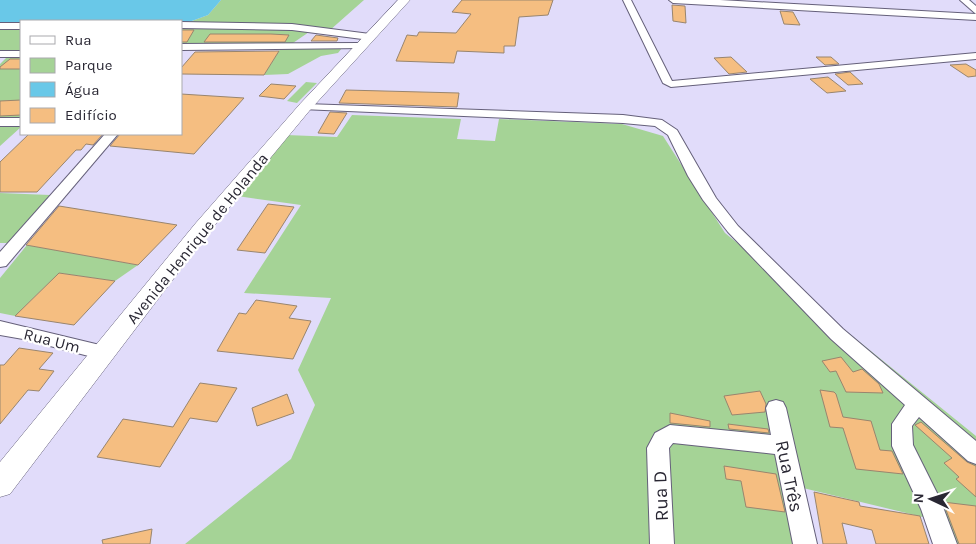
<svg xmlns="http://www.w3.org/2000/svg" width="976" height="544" font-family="Karla,sans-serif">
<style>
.green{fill:#a5d396}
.water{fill:#69c8e8}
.building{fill:#f5be81;stroke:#99856e}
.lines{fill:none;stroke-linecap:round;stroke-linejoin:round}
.minor-casing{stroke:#65607a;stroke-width:2}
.major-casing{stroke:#65607a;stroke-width:1}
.minor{fill:#fff;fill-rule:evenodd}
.major{fill:#fff;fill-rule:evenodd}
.labels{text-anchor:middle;stroke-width:4.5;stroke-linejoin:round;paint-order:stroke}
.street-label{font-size:16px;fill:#292733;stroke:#fff}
.near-street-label{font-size:19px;fill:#292733;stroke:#fff}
</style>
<rect width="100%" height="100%" fill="#e1dcfa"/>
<g class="green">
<polygon points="221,0 364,0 329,31 312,30 293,43 181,47 181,26 186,26 189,22 208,15"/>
<polygon points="0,26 21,26 21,127 0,146 0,64 10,54 0,54"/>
<polygon points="342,48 338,53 321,56 288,74 264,75 280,49"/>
<polygon points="306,82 317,83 297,103 287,101"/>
<polygon points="352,115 461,119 457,139 495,141 499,119 622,124 663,136 725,233 976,436 976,544 942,544 927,518 803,488 811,544 185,544 291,459 315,405 298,370 331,298 244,293 301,205 237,196 286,135 337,137"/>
<polygon points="0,193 50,195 9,243 0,243"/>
<polygon points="27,245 138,265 115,281 59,273 15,316 0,313 0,278"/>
</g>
<polygon class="water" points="0,0 221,0 208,15 189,22 0,23"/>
<g class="building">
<polygon points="462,0 553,0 548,15 519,17 515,46 504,46 504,53 457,51 454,63 396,61 407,35 417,36 419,32 456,33 471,14 452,12"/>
<polygon points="672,5 685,6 686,23 673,21"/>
<polygon points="780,11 793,12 800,25 784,24"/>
<polygon points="181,30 194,30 187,42 181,42"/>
<polygon points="210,34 271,34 289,35 285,42 204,42"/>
<polygon points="316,35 338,38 337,41 311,41"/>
<polygon points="279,51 264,75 181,74 181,68 195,52"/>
<polygon points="731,57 747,72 729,74 714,58"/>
<polygon points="816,57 831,57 839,64 825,65"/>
<polygon points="10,59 21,59 21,69 0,69 0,67"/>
<polygon points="966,64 976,70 976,76 968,77 950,65"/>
<polygon points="850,72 863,84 848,85 835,74"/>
<polygon points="828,77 846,91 827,93 810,79"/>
<polygon points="271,84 296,86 284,99 259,96"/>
<polygon points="346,90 459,93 457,107 339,103"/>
<polygon points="181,94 244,98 194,154 110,146 120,134 181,134"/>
<polygon points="21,100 21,115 0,116 0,101"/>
<polygon points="330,112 347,113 334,134 318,133"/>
<polygon points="29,134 103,134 93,145 86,144 81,150 76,150 37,192 0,192 0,162"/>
<polygon points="268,204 294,207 265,253 237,250"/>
<polygon points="59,206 177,225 138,265 26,245"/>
<polygon points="59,273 115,281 74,325 15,316"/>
<polygon points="256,300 297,306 289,318 311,321 293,359 217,351 239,313 246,314"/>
<polygon points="19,348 53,353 39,369 54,371 39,391 28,390 0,424 0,365 4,365"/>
<polygon points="841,357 853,372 862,369 879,384 883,393 846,392 836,371 830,372 822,361"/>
<polygon points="200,383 237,388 217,422 190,418 160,467 97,457 123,419 173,427"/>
<polygon points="820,390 834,392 836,394 843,417 871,421 880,450 892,451 903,474 856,469 843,428 830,427"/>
<polygon points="760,391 766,404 765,412 732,415 724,396"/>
<polygon points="287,394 294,413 257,426 252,408"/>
<polygon points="670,413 710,421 710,427 670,423"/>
<polygon points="921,422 967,462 976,466 976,497 956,479 959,477 944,463 952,458 915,425"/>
<polygon points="728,424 768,429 769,433 729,429"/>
<polygon points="724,466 776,474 785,512 746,507 741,481 726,479"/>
<polygon points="814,492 859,502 860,506 920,516 929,544 876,544 872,530 842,523 847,544 823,544"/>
<polygon points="943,502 976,506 976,544 959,544"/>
<polygon points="152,529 150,544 103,544 102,540"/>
</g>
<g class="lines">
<defs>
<g id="minor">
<polygon points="623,0 631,0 672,81 976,53 976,59 671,87 663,83"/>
<polygon points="669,0 720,0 976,14 976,20 673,3"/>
<polygon points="960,0 969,0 976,6 976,14"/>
<polygon points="181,22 292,24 370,34 375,37 370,40 292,30 181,28"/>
<rect x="0" y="23" width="21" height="6"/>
<polygon points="360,43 364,44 364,48 181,50 181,44"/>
<rect x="0" y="51" width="21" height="6"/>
<polygon points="305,104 623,115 662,120 677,130 716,198 738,226 843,329 976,441 976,464 968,461 919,417 912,426 913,445 940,499 957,544 933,544 921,509 892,446 892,424 905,405 831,339 728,232 703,200 688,176 668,135 655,126 623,123 301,109 299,107"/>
<rect x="0" y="118" width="21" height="8"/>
<polygon points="105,134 118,134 6,266 0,267 0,252"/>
<polygon points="0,321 104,346 111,348 113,353 111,358 104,360 23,339 0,335"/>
<polygon points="776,400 783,402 786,408 817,544 793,544 775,454 673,443 669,448 674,544 650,544 647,448 655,433 670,425 771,435 766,408 769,402"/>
</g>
<polygon id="major" points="398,0 410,0 310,110 209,232 10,494 0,497 0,462 195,224 300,104"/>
</defs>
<use href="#minor" class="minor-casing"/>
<use href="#major" class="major-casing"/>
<use href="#minor" class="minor"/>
<use href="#major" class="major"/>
</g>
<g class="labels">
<g class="street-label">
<text transform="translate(197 238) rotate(-51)" y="6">Avenida Henrique de Holanda</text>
<text transform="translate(52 340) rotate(14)" y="6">Rua Um</text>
</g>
<g class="near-street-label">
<text transform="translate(790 476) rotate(78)" y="7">Rua Três</text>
<text transform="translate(660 496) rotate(-92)" y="7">Rua D</text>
</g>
</g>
<rect x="20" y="20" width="162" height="115" fill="#ffffff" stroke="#a9a9ad"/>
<rect x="30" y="36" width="25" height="8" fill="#ffffff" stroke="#a9a9ad"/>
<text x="65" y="45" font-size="15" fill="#292733">Rua</text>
<rect x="30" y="58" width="25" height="15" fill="#a5d396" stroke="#a9a9ad"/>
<text x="65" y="70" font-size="15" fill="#292733">Parque</text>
<rect x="30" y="82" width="25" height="15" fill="#69c8e8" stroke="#a9a9ad"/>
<text x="65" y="95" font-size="15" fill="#292733">Água</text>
<rect x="30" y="108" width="25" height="15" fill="#f5be81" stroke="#a9a9ad"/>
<text x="65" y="120" font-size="15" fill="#292733">Edifício</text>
<g transform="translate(931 499) rotate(274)" stroke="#ffffff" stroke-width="4" paint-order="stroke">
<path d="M0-4L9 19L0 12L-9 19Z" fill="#292733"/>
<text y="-8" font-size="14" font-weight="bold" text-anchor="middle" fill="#292733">N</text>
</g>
</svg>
